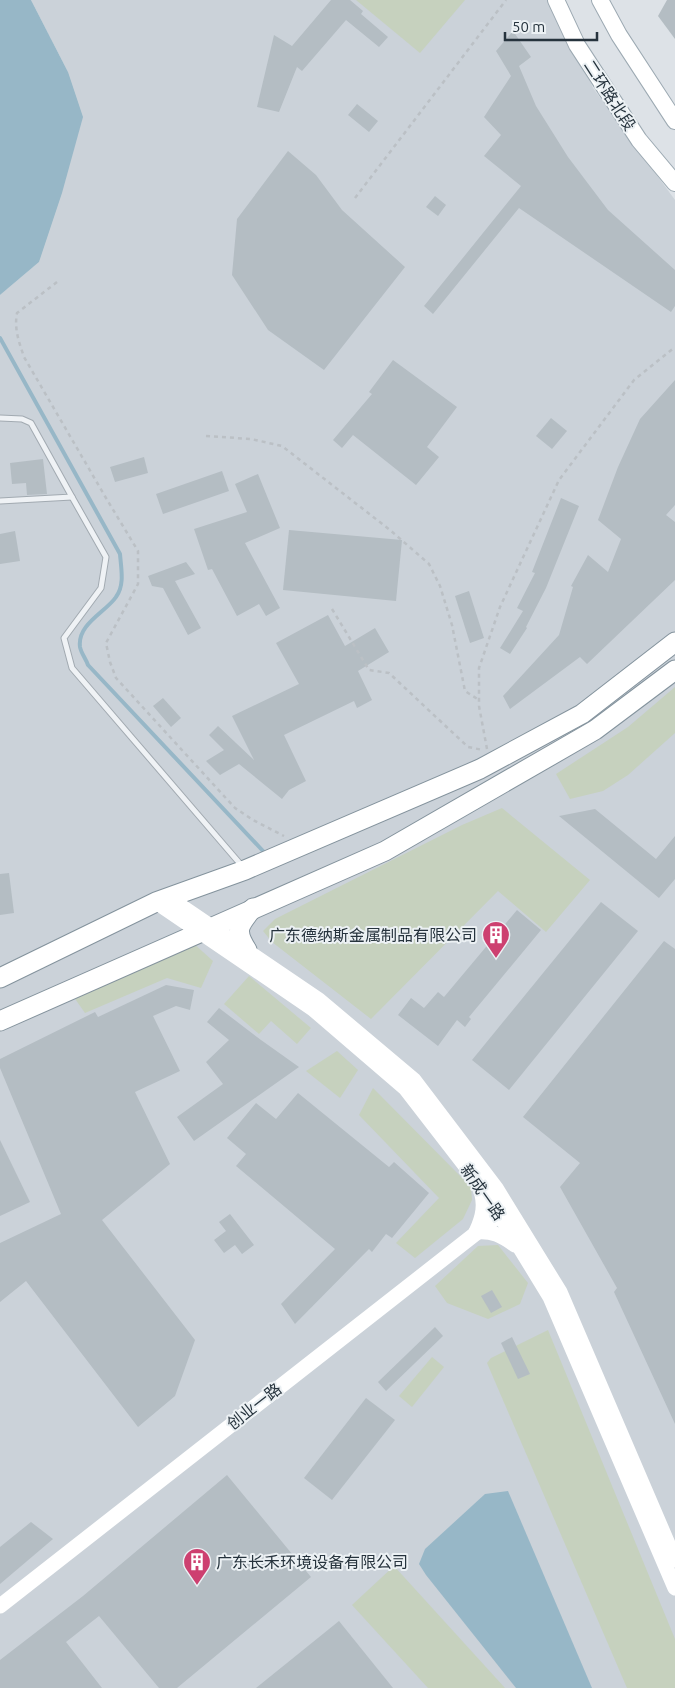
<svg xmlns="http://www.w3.org/2000/svg" width="675" height="1688" font-family="Ubuntu,'Noto Sans SC',sans-serif">
<style>
.built{fill:#cbd2d9}
.green{fill:#c6d1be}
.water{fill:#97b7c7}
.lines{fill:none;stroke-linecap:round;stroke-linejoin:round}
.stream{stroke:#97b7c7;stroke-width:4}
.building{fill:#b4bdc3}
.lane-casing{stroke:#a2aab1;stroke-width:7}
.primary-casing{stroke:#9ca9b2;stroke-width:18}
.highway-casing{stroke:#84939d;stroke-width:21}
.path{stroke:#bbc0c5;stroke-width:2.5;stroke-dasharray:4 4;stroke-linecap:butt}
.lane{stroke:#eff2f5;stroke-width:5}
.secondary{stroke:#fff;stroke-width:15}
.primary{stroke:#fff;stroke-width:16}
.highway{stroke:#fff;stroke-width:19}
.labels{text-anchor:middle;stroke-width:4;stroke-linejoin:round;paint-order:stroke}
.street-label{font-size:16px;fill:#26333d;stroke:#ecf1f4}
.poi-label{font-size:16px;fill:#26333d;stroke:#ecf1f4;text-anchor:end}
</style>
<rect width="100%" height="100%" fill="#dde2e7"/>
<polygon class="built" points="31,0 555,0 593,88 675,200 675,1688 0,1688 0,295 39,262 68,72"/>
<g class="green">
<polygon points="356,0 465,0 420,53"/>
<polygon points="675,687 675,733 628,775 603,791 570,799 556,774 628,727"/>
<polygon points="502,808 590,880 546,932 498,891 371,1019 272,942 263,931 275,919 462,825"/>
<polygon points="192,942 213,961 201,988 167,978 85,1013 71,993"/>
<polygon points="249,976 311,1028 297,1044 271,1021 259,1034 224,1004"/>
<polygon points="337,1051 358,1070 340,1098 306,1071"/>
<polygon points="373,1088 471,1187 472,1200 463,1219 415,1258 396,1243 439,1198 359,1115"/>
<polygon points="498,1245 528,1283 520,1304 488,1319 447,1303 435,1286 478,1246"/>
<polygon points="548,1330 675,1639 675,1688 627,1688 487,1363 491,1358"/>
<polygon points="432,1357 444,1367 412,1407 399,1396"/>
<polygon points="394,1566 505,1688 428,1688 352,1605"/>
</g>
<g class="water">
<polygon points="0,0 31,0 68,72 83,117 62,193 39,262 0,295"/>
<polygon points="508,1491 592,1688 516,1688 426,1575 419,1564 425,1549 485,1494"/>
</g>
<g class="lines">
<path class="stream" d="M0,338l120,216c1,14 5,31 -4,43 -10,15 -39,27 -36,50 1,6 6,12 8,18l175,186"/>
</g>
<g class="building">
<polygon points="331,0 350,0 363,11 361,14 388,37 379,47 346,20 302,71 297,67 279,112 257,107 274,35 292,46"/>
<polygon points="667,0 675,0 675,39 658,16"/>
<polygon points="513,31 531,57 519,66 536,106 568,157 608,210 675,270 675,306 671,312 519,208 433,314 424,306 521,186 484,156 501,135 484,117 511,76 496,51"/>
<polygon points="357,104 378,121 369,132 348,115"/>
<polygon points="288,151 316,175 342,210 405,267 324,370 268,330 232,275 237,219"/>
<polygon points="435,196 446,205 438,216 426,207"/>
<polygon points="393,360 457,407 427,447 439,457 416,485 353,435 342,448 333,440 372,394 369,392"/>
<polygon points="675,380 675,505 666,515 675,522 675,580 587,664 580,657 510,709 503,696 559,635 573,587 571,586 588,555 608,572 621,539 598,520 618,467 640,419"/>
<polygon points="551,418 567,431 552,449 536,436"/>
<polygon points="144,457 148,473 115,482 110,467"/>
<polygon points="43,459 47,494 27,495 26,483 12,484 10,463"/>
<polygon points="222,471 229,491 163,514 156,494"/>
<polygon points="258,474 280,528 245,543 280,608 266,616 259,604 237,616 212,569 208,570 194,529 247,512 235,484"/>
<polygon points="561,498 579,506 546,588 526,627 527,628 510,654 500,648 523,611 517,608 535,573 532,572"/>
<polygon points="289,530 402,540 396,601 283,590"/>
<polygon points="15,531 20,561 0,564 0,534"/>
<polygon points="186,562 195,574 175,581 201,628 188,635 163,588 152,586 148,576"/>
<polygon points="469,591 484,638 470,643 455,596"/>
<polygon points="328,615 345,646 375,628 389,652 358,671 372,700 357,708 354,701 284,735 306,781 289,790 282,799 239,764 220,775 206,761 224,750 209,735 218,726 254,760 232,716 299,684 276,643"/>
<polygon points="163,698 181,718 171,727 153,706"/>
<polygon points="595,809 656,859 675,836 675,879 659,898 559,816"/>
<polygon points="9,873 14,913 0,915 0,874"/>
<polygon points="601,902 638,931 509,1090 472,1060"/>
<polygon points="517,910 541,930 469,1017 471,1019 465,1027 457,1020 438,1046 398,1015 411,998 424,1008 438,992 444,997"/>
<polygon points="664,941 675,949 675,1424 614,1292 617,1288 560,1187 580,1163 523,1117"/>
<polygon points="166,985 194,990 190,1010 176,1006 153,1016 180,1071 135,1092 170,1164 102,1220 195,1340 175,1396 138,1427 26,1281 0,1302 0,1243 61,1214 0,1068 0,1059 95,1012 98,1017"/>
<polygon points="219,1008 261,1040 299,1067 194,1141 177,1117 223,1084 206,1062 229,1040 207,1022"/>
<polygon points="298,1093 389,1167 394,1162 429,1193 392,1238 386,1234 372,1252 369,1249 295,1324 281,1304 335,1249 236,1166 246,1154 227,1138 256,1103 276,1119"/>
<polygon points="0,1140 30,1202 0,1216"/>
<polygon points="230,1214 254,1245 242,1254 235,1245 224,1253 214,1240 226,1231 219,1222"/>
<polygon points="492,1290 502,1307 491,1313 481,1296"/>
<polygon points="435,1327 443,1336 386,1391 378,1382"/>
<polygon points="512,1337 530,1374 518,1379 501,1343"/>
<polygon points="366,1398 395,1420 332,1500 304,1478"/>
<polygon points="227,1475 311,1577 177,1688 159,1688 99,1616 66,1642 102,1688 0,1688 0,1660 83,1596"/>
<polygon points="31,1522 53,1539 0,1584 0,1547"/>
<polygon points="339,1621 393,1688 256,1688"/>
</g>
<g class="lines">
<defs>
<g id="lane">
<polyline points="0,418 22,419 31,423 72,497 0,501"/>
<polyline points="72,497 106,557 101,588 64,638 72,668 242,866"/>
</g>
<g id="primary">
<polyline points="556,0 577,45 639,140 675,183"/>
<polyline points="600,0 619,35 675,121"/>
</g>
<g id="highway">
<path d="M247,950c-13,-20 -8,-25 6,-42"/>
<polyline points="0,978 156,902 245,870 480,769 582,714 675,642"/>
<polyline points="0,1021 385,851 595,730 675,670"/>
</g>
</defs>
<use href="#lane" class="lane-casing"/>
<use href="#primary" class="primary-casing"/>
<use href="#highway" class="highway-casing"/>
<g class="path">
<polyline points="355,198 506,0"/>
<path d="M57,282l-40,31c-3,16 2,29 7,44l82,141 32,53v33l-32,59 4,19 6,16 119,130 18,12 31,16"/>
<polyline points="206,436 251,439 282,446 390,530 429,564 440,586 452,625 465,691 479,700"/>
<polyline points="332,609 369,670 389,673 468,747 483,750"/>
<polyline points="487,749 479,706 479,668 500,607 559,480 634,380 675,347"/>
</g>
<use href="#lane" class="lane"/>
<g class="secondary">
<polyline points="169,898 319,1000 414,1080 496,1188 560,1292 675,1560"/>
<polyline points="156,902 313,1009 405,1088 487,1194 550,1297 675,1588"/>
<path d="M476,1232c7,-15 10,-28 4,-44"/>
<path d="M476,1232c16,-2 26,4 39,13"/>
<polyline points="0,1606 507,1209"/>
</g>
<use href="#primary" class="primary"/>
<use href="#highway" class="highway"/>
</g>
<defs>
<symbol id="building-pin" viewBox="-11 -11 22 30"><path d="M0 17L-7.5 6A9.5 9.5 0 1 1 7.5 6Z" fill="#cd4070" stroke="#ecf1f4"/><path d="M-4-6H4V6H1V3H-1V6H-4ZM-2.5-4.3h1.7v1.8h-1.7ZM.8-4.3h1.7v1.8H.8ZM-2.5-1h1.7V.8h-1.7ZM.8-1h1.7V.8H.8Z" fill="#fff"/></symbol>
</defs>
<g fill-rule="evenodd">
<use href="#building-pin" x="480" y="919" width="32" height="43"/>
<use href="#building-pin" x="181" y="1546" width="32" height="43"/>
</g>
<g class="labels">
<g class="street-label">
<text transform="translate(610 95) rotate(57)" y="6">二环路北段</text>
<text transform="translate(483 1192) rotate(55)" y="6">新成一路</text>
<text transform="translate(254 1406) rotate(-38)" y="6">创业一路</text>
</g>
<g class="poi-label">
<text x="477" y="941">广东德纳斯金属制品有限公司</text>
<text x="216" y="1568" text-anchor="start">广东长禾环境设备有限公司</text>
</g>
</g>
<path d="M505 32v8h92v-8" fill="none" stroke="#26333d" stroke-width="2.5"/>
<text x="512" y="32" font-size="15" fill="#26333d" stroke="#ecf1f4" stroke-width="4" paint-order="stroke">50 m</text>
</svg>
